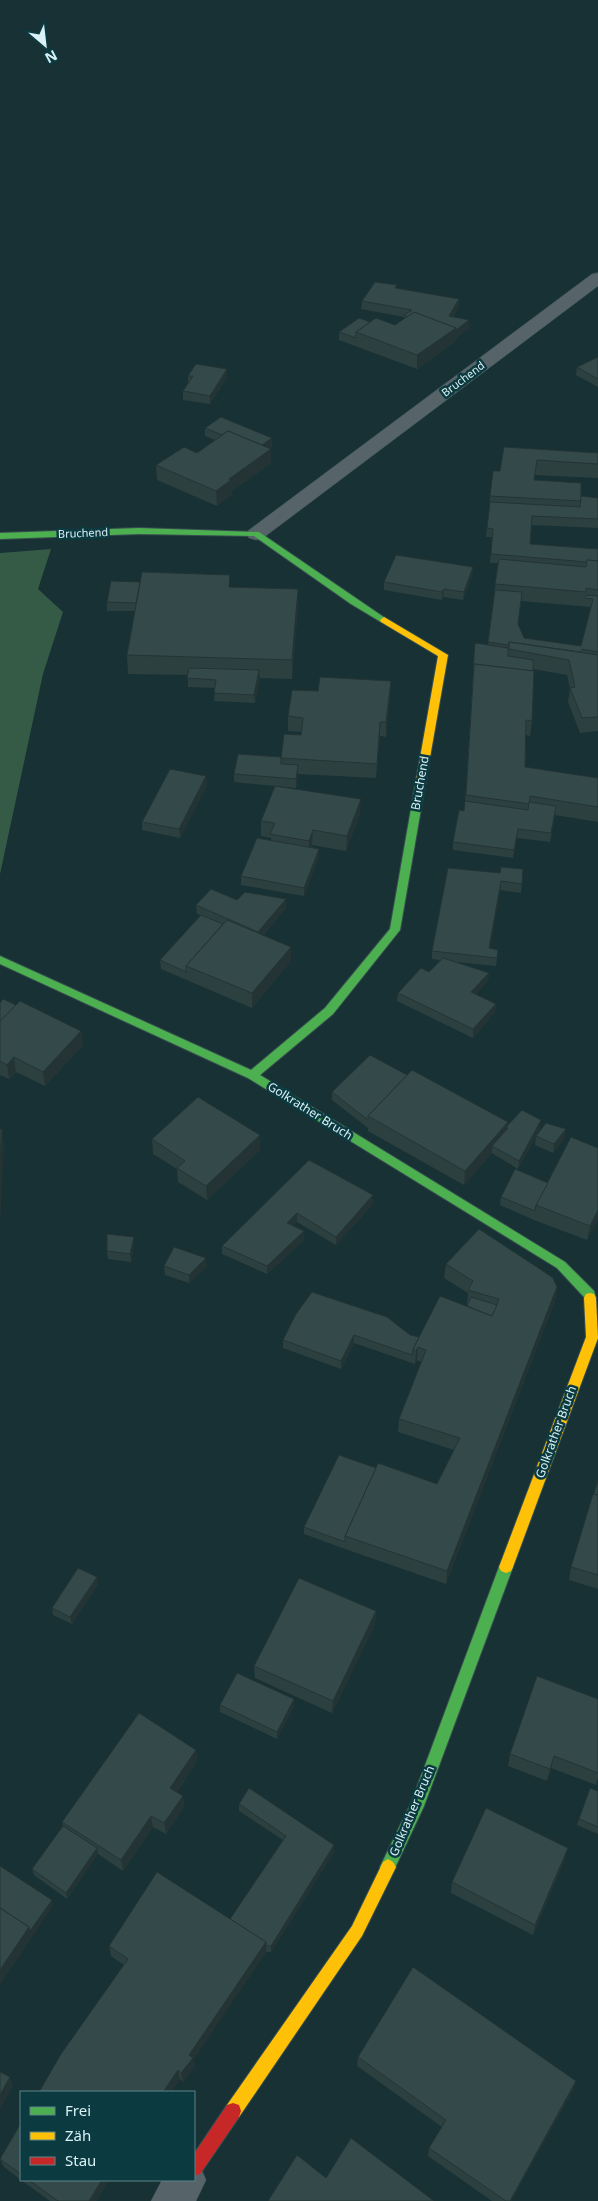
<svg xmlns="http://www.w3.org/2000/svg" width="598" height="2201" font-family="'Noto Sans',sans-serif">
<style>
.green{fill:#355a45}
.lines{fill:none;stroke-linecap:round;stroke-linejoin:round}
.street-casing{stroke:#394e50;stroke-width:1}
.fast-casing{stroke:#394e50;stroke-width:2}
.slow-casing{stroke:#394e50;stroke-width:2}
.jam-casing{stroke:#394e50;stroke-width:2}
.street{fill:#566369;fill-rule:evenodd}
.fast{fill:#4caf50;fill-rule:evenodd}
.slow{fill:#ffc107;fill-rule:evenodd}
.jam{fill:#c62828;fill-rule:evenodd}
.wall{fill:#2d4040;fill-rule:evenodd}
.shaded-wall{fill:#243434}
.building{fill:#344a4a;stroke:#243434}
.labels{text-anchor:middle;stroke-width:5;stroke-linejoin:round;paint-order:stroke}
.far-street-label{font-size:11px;fill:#daf1f5;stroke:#0b3a40}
.street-label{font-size:12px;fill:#daf1f5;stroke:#0b3a40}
</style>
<rect width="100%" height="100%" fill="#173134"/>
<polygon class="green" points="51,549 38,589 63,612 43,674 0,874 0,553"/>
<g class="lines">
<defs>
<g id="street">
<polygon points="598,273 598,286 263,538 256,540 249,538 246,534 249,530 592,274"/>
<polygon points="194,2163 200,2166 206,2180 196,2201 151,2201 162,2180 194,2180"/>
</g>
<g id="fast">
<polygon points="139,528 259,532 388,620 387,622 381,622 351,604 254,536 139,534 0,539 0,533"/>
<polygon points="420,783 425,786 400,930 333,1014 260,1075 565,1262 594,1291 596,1298 594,1302 590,1303 586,1302 584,1297 557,1268 248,1078 0,964 0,956 251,1070 325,1008 390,929 415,786"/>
<polygon points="506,1561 511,1563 513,1567 424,1806 393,1872 388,1875 383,1872 380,1867 411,1803 499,1567 501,1563"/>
</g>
<g id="slow">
<polygon points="384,617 448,655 425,786 420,789 415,786 438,656 381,622 380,620"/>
<polygon points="590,1293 594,1294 596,1298 598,1338 513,1567 511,1571 506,1573 501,1571 499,1567 586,1337 584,1298 586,1294"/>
<polygon points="388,1859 393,1862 396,1867 362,1936 239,2117 233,2119 227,2117 225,2111 227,2105 352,1926 383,1862"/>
</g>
<polygon id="jam" points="233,2103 239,2105 241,2111 239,2117 200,2174 194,2176 194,2154 227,2105"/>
</defs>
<use href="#street" class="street-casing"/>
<use href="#fast" class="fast-casing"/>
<use href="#slow" class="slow-casing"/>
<use href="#jam" class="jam-casing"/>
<use href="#street" class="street"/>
<use href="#fast" class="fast"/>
<use href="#slow" class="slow"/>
<use href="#jam" class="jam"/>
</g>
<g class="wall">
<polygon points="397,288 459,299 459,307 453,317 469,320 469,328 456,338 455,342 417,369 339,340 339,332 370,322 395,325 404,319 404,317 361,309 362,301"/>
<polygon points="598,357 598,387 576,375 577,367"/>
<polygon points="227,369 227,377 210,404 183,400 183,391 188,384 188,376"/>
<polygon points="205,428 272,438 272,446 270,448 271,463 232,491 232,494 217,506 157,480 156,465 197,453 215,440 205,436"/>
<path d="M504,447l94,6v25l-63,-3 -1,5 47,16 17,2v30l-66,-3 -2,19 68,5v182l-18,2 -12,-31 2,-14 -3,-13 -34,-6 -1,52 -2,15 -4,-1 -1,32 73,11v44l-43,-7 -5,27 -33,-4 -4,20 -60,-8v-8l11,-31 1,-9 10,-159 13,2 10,-82h-8l2,-26h-6l7,-66h7zM521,601l70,6 -10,39 -57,-8 -6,-13z"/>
<polygon points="473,567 472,576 463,600 443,597 442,600 384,590 384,582"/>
<polygon points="230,587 298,589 298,607 292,679 260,678 255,703 214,701 215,688 188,687 188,675 128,674 127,655 135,611 107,611 107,602"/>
<polygon points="391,681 390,696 386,737 380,736 376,778 298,774 296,788 234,782 234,774 281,757 301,735 301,732 288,731 288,716 318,691"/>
<polygon points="206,776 207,785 180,838 142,830 142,822"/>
<polygon points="360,814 346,851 312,845 312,847 319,849 319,857 304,896 241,885 241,876 271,840 271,838 261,836 261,821"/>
<polygon points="448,868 522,884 521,893 500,890 490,949 498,950 496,966 456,962 489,973 488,981 476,994 496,1004 495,1012 473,1038 397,1001 398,993 429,972 440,960 432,959 432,951"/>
<polygon points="237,900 286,908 263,935 291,947 291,961 252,1008 161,969 160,960 201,915 197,914 196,905"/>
<polygon points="0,1003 16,1005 81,1031 83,1045 45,1086 16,1072 9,1079 0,1075"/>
<polygon points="407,1075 508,1125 540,1129 518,1169 492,1153 464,1185 368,1131 368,1128 332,1100 332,1092"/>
<polygon points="260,1135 260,1150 207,1200 178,1182 177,1169 153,1154 152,1139"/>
<polygon points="536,1136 565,1138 553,1153 535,1145"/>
<polygon points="309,1160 373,1195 373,1204 336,1245 297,1222 292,1226 304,1240 267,1274 222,1254 222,1246"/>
<polygon points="501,1197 598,1219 587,1240 534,1220 500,1205"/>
<polygon points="134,1237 134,1245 131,1262 108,1259 107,1251"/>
<polygon points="446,1264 557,1287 555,1301 446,1584 345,1549 304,1534 304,1527 376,1468 437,1484 454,1450 398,1432 399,1419 421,1362 417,1360 415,1364 354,1343 341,1369 283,1348 283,1340 296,1314 410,1335 419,1337 467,1306 468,1304 467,1304 468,1293 444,1278"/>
<polygon points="164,1266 207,1266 189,1283 165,1275"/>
<polygon points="598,1480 598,1589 569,1580 571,1567"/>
<polygon points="97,1577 98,1584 72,1624 53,1615 52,1608"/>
<polygon points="376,1611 375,1624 332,1713 255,1678 254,1666"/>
<polygon points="294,1699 294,1706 277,1739 220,1712 220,1705"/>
<polygon points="598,1699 598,1778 596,1785 551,1768 547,1781 508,1766 510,1754"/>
<polygon points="196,1750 197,1761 177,1792 183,1796 184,1807 166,1834 153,1827 123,1871 98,1854 67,1899 34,1875 32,1869 63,1826 62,1822"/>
<polygon points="598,1791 598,1834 577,1825 579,1819"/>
<polygon points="239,1804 334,1845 334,1852 271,1952 266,1952 193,2060 194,2067 183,2082 180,2079 171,2092 39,2092 124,1965 111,1956 109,1946 230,1919 283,1840 239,1811"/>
<polygon points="565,1859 533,1935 451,1893 452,1882"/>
<polygon points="358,2057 576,2081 573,2090 511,2201 492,2201 428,2156 429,2148 442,2127 357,2066"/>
<polygon points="21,2123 21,2180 4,2167 0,2159"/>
<polygon points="21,2180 109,2180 96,2201 50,2201"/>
</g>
<g class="shaded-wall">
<polygon points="459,299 459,307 448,324 449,316"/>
<polygon points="469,320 469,328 456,338 455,342 417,369 417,355 456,328"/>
<polygon points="227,369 227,377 210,404 210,396"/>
<polygon points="272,438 272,446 257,457 257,449"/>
<polygon points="271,449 271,463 232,491 232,494 217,506 216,491 229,479"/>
<polygon points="473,567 472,576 463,600 464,592"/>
<polygon points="298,589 298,607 292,679 292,660"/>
<polygon points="444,589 443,597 442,600 442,592"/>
<polygon points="259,670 260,678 255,703 254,695"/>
<polygon points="391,681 390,696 386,737 386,722"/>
<polygon points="380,722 380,736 376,778"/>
<polygon points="298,765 298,774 296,788 296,779"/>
<polygon points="206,776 207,785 180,838 179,829"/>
<polygon points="361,799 360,814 346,851 347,836"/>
<polygon points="518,829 517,838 513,858 514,850"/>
<polygon points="313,830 312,845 309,856 309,841"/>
<polygon points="319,849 319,857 304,896 304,888"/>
<polygon points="501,881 500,890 489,957 489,948"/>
<polygon points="286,899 286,908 258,940 258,932"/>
<polygon points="291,947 291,961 252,1008 252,993"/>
<polygon points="489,973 488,981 471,1001 471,992"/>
<polygon points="496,1004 495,1012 473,1038 473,1029"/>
<polygon points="81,1031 83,1045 45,1086 43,1072"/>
<polygon points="14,1057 16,1072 9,1079 7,1065"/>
<polygon points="541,1120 540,1129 518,1169 519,1161"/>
<polygon points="508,1122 507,1136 492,1146 492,1153 464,1185 465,1171"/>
<polygon points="2,1129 4,1143 0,1228 0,1161"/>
<polygon points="566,1129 565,1138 553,1153 554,1144"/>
<polygon points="260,1135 260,1150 207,1200 206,1186"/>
<polygon points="373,1195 373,1204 336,1245 336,1237"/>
<polygon points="598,1210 598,1219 587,1240 590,1226"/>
<polygon points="297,1213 297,1222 287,1232 287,1223"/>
<polygon points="304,1231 304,1240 267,1274 267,1266"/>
<polygon points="134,1237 134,1245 131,1262 130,1254"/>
<polygon points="206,1258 207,1266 189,1283 189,1275"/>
<polygon points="557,1287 555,1301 446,1584 447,1571"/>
<polygon points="354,1335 354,1343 341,1369 341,1361"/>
<polygon points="418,1347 417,1360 415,1364 416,1351"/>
<polygon points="97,1577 98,1584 72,1624 70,1617"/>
<polygon points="376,1611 375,1624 332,1713 333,1701"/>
<polygon points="294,1699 294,1706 277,1739 277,1732"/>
<polygon points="196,1750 197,1761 172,1799 170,1788"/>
<polygon points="554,1756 551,1768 547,1781 550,1769"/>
<polygon points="183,1796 184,1807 166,1834 164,1823"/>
<polygon points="151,1816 153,1827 123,1871 121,1860"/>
<polygon points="334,1845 334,1852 271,1952 271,1946"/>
<polygon points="97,1848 98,1854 67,1899 66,1893"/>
<polygon points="568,1848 565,1859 533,1935 535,1925"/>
<polygon points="52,1900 53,1906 0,1985 0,1970 29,1927"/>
<polygon points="266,1942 266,1952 193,2060 194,2067 183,2082 181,2073 189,2055"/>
<polygon points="178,2070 180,2079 171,2092 163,2092"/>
<polygon points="10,2077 13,2086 0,2110 0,2095"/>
<polygon points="576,2081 573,2090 511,2201 510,2201"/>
<polygon points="102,2180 109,2180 96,2201 89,2201"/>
</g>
<g class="building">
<polygon points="375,282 397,285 395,288 459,299 449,316 469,320 456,330 456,328 414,312 408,317 404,315 412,310 362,301"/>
<polygon points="414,312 456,328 417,355 356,332 376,318 395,325"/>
<polygon points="359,318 370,322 356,332 356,338 339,332"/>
<polygon points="598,357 598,379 577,367"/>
<polygon points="196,364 227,369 210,396 183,391 193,376 188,376"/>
<polygon points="221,417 272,438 262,445 228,431 222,435 205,428"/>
<polygon points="228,431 271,449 229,479 231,480 216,491 156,465 184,447 197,453"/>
<polygon points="504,447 598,453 598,464 537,460 534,480 581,483 581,501 490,496 493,471 500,471"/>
<polygon points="581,496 598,498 598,519 532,516 530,544 598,549 598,561 587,560 587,562 491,554 493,529 487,528 490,502 580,507"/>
<polygon points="396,555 473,567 464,592 444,589 442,592 384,582"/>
<polygon points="499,559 586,567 587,560 598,561 598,590 586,588 586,592 495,584"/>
<polygon points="142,572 230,575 229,587 298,589 292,660 127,655"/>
<polygon points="111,581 140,582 136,603 107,602"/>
<polygon points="495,590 522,592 518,624 524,638 581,646 593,599 585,598 586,595 598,596 598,652 582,649 581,652 509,642 508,645 488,642"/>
<polygon points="509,642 598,655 598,717 582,718 570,688 575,687 569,660 509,649"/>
<polygon points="475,643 508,648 508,656 533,660 533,671 474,664 473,670"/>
<polygon points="474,664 534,671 532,721 526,720 525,767 598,778 598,807 530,796 529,804 466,795"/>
<polygon points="189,668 259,670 254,695 214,693 216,680 187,678"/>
<polygon points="320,677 391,681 386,722 380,722 377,764 281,758 284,734 301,735 303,718 288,716 292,690 318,691"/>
<polygon points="238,754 281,757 281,764 298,765 296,779 234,774"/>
<polygon points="170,769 206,776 179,829 142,822"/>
<polygon points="275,786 361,799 347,836 313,830 309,841 270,834 275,823 261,821"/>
<polygon points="465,801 528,810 529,802 556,806 551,833 518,829 514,850 453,842 459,810 464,811"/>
<polygon points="257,838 319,849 304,888 241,876"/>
<polygon points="501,867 523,869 522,884 501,881 489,948 498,950 497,958 432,951 448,868 500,873"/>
<polygon points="211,889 237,900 245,892 286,899 258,932 196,905"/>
<polygon points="201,915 223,924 186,966 186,972 160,960"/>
<polygon points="227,920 291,947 252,993 186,966"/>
<polygon points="443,958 489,973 471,992 496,1004 473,1029 398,993 421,968 429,972"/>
<polygon points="3,999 16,1005 0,1021 0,1003"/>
<polygon points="20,1001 81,1031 43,1072 14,1057 7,1065 0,1061 0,1021"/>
<polygon points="370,1055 407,1075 368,1116 368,1120 332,1092"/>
<polygon points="412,1070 508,1122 465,1171 368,1116"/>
<polygon points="198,1097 260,1135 206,1186 177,1168 185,1161 152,1139"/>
<polygon points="522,1110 541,1120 519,1161 492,1146 508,1128 506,1127"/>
<polygon points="546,1123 566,1129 554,1144 536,1136"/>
<polygon points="0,1129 2,1129 0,1161"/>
<polygon points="571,1137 598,1148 598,1210 590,1226 536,1205"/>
<polygon points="309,1160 373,1195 336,1237 297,1213 287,1223 304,1231 267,1266 222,1246"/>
<polygon points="515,1169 548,1183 536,1205 535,1211 501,1197"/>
<polygon points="479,1229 549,1275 553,1278 557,1287 447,1571 345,1536 378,1463 437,1484 460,1438 399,1419 426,1350 418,1347 416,1351 413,1349 440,1296 492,1316 499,1299 468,1290 473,1281 446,1264"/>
<polygon points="107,1234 134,1237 130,1254 107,1251"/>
<polygon points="174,1247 206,1258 189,1275 164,1266"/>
<polygon points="312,1292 387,1317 410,1335 419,1337 413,1349 412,1355 354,1335 341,1361 283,1340 296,1314"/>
<polygon points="471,1297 497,1305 492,1316 467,1306"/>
<polygon points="339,1455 376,1468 345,1536 345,1542 304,1527"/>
<polygon points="598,1480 598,1495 594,1494"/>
<polygon points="593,1494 598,1495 598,1575 571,1567"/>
<polygon points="78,1568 97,1577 70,1617 52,1608"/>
<polygon points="299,1578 376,1611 333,1701 254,1666"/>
<polygon points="237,1673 294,1699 277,1732 220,1705"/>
<polygon points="537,1676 598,1699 598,1773 554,1756 550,1769 510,1754"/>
<polygon points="139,1713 196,1750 170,1788 183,1796 164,1823 151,1816 121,1860 62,1822"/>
<polygon points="249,1788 334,1845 271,1946 266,1946 266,1942 230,1919 286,1836 239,1804"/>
<polygon points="590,1788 598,1791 598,1827 579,1819"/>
<polygon points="486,1808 568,1848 535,1925 452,1882"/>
<polygon points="63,1826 97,1848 66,1893 32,1869"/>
<polygon points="0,1866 52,1900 30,1931 29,1927 0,1908"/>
<polygon points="157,1872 266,1942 189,2055 193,2058 181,2073 178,2070 163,2092 39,2092 61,2054 128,1959 109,1946"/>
<polygon points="0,1908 29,1927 0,1970"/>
<polygon points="413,1967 576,2081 510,2201 506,2201 429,2148 446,2120 358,2057"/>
<polygon points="0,2072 10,2077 0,2095"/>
<polygon points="21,2123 21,2174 0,2159"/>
<polygon points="351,2138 434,2201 268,2201 297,2155 326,2178"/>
<polygon points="29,2180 102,2180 89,2201 58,2201"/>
</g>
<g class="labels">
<g class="far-street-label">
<text transform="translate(463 379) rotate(-37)" y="4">Bruchend</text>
<text transform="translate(83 533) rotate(-2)" y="4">Bruchend</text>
</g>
<g class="street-label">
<text transform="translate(420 783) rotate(-80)" y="4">Bruchend</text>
<text transform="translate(310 1111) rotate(32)" y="4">Golkrather Bruch</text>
<text transform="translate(556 1432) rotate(-70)" y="4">Golkrather Bruch</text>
<text transform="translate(412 1811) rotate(-67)" y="4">Golkrather Bruch</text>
</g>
</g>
<rect x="20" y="2091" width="175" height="90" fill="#0b3a40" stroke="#5e8388"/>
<rect x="30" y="2107" width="25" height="8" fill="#4caf50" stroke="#5e8388"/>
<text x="65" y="2116" font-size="15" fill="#daf1f5">Frei</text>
<rect x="30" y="2132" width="25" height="8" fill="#ffc107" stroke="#5e8388"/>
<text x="65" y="2141" font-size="15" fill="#daf1f5">Zäh</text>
<rect x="30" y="2157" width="25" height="8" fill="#c62828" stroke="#5e8388"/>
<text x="65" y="2166" font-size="15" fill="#daf1f5">Stau</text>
<g transform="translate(45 45) rotate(152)" stroke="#0b3a40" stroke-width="4" paint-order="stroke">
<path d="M0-4L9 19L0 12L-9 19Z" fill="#daf1f5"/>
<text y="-8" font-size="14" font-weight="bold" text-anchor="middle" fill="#daf1f5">N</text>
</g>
</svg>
